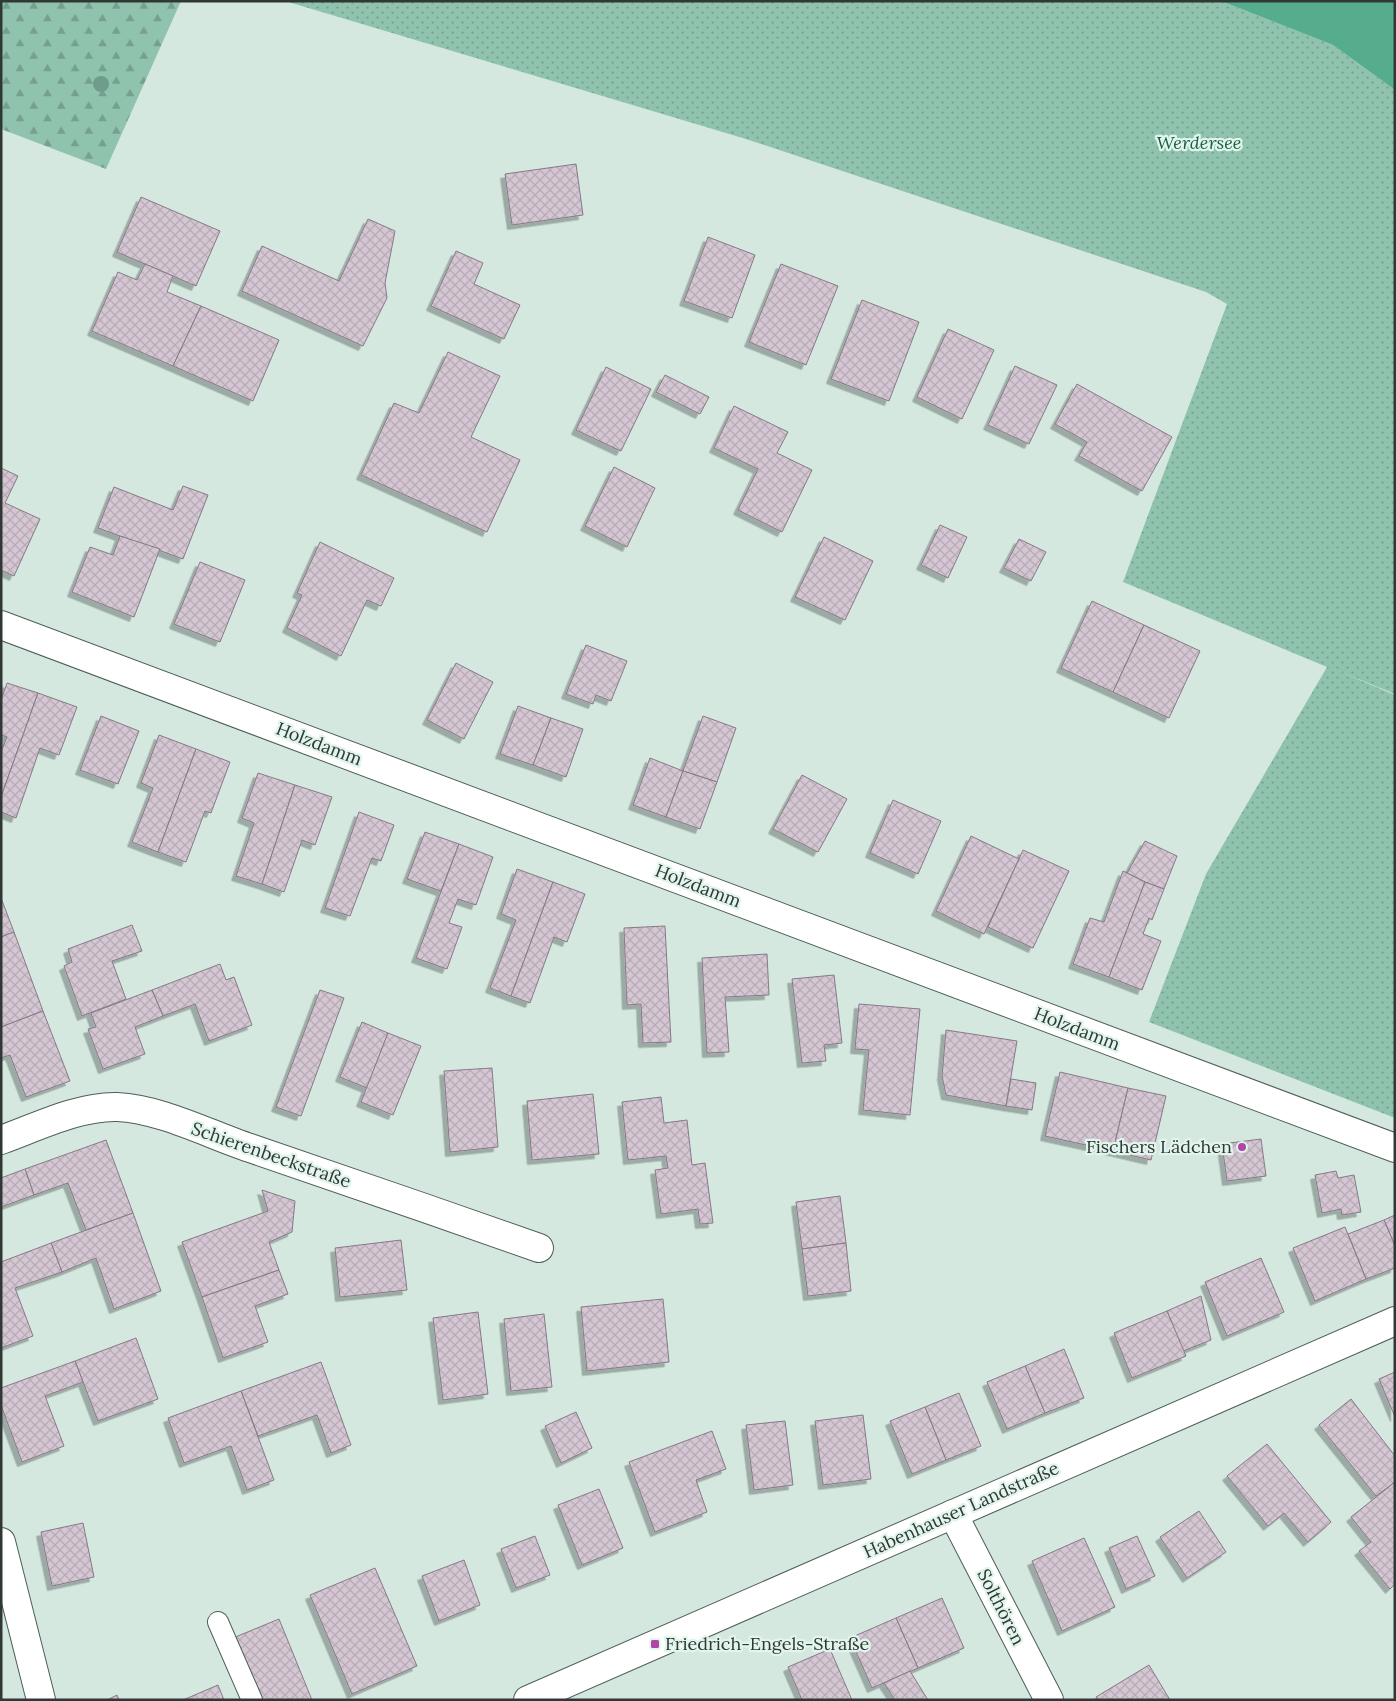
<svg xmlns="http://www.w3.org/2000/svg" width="1396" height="1701" font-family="Lora,serif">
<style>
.grass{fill:url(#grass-dots)}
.forest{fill:url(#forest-firs)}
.water{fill:#56ad8d}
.building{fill:url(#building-cross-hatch);stroke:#877985;filter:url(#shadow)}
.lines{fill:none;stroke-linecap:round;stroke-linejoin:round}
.service-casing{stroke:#4d5f57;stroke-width:22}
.minor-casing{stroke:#4d5f57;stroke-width:30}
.service{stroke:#fff;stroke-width:20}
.minor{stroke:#fff;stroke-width:28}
.tree{fill:#6e9d8c}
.poi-dot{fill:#ae46a8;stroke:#e1f5ec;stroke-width:2}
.labels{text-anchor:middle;stroke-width:4.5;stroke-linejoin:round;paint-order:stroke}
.park-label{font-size:18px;font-style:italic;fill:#1b5f49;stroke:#e1f5ec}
.street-label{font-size:18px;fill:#303835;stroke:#e1f5ec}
.poi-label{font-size:18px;fill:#303835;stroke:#e1f5ec;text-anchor:end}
</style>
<defs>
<pattern id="grass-dots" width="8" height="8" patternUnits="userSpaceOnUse" patternTransform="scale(1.25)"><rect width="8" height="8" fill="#90c3ae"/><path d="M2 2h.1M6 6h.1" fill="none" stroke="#769f8e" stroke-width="1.8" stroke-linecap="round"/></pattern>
<pattern id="forest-firs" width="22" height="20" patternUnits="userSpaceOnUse" patternTransform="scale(1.25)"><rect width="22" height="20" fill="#90c3ae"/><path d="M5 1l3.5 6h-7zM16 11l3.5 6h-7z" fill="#769f8e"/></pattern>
<pattern id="building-cross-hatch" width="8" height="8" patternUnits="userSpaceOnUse" patternTransform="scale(1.25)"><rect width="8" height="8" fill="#d5c6d3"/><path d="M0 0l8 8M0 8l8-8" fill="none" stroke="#b7abb6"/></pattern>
<filter id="shadow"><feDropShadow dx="-4.5" dy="4.5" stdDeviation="0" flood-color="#0004"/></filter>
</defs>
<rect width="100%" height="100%" fill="#d4e8df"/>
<polygon class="grass" points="285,1 1221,1 1333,45 1395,90 1395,694 1336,670 1395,695 1395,1118 1149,1022 1206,874 1327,667 1123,582 1227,304 1206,292 746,139"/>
<polygon class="forest" points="1,1 181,1 106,169 1,129"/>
<polygon class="water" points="1221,1 1395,1 1395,90 1333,45"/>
<g class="building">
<polygon points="576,164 583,215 512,225 505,174"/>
<polygon points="141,197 220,231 196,286 117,252"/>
<polygon points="368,219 395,231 385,283 387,298 363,346 242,291 262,246 339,281"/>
<polygon points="708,237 755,255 732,318 684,301"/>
<polygon points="456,251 483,263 474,284 520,305 504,339 431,306"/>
<polygon points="145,264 173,276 167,292 201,306 173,366 92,331 118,272 137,280"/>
<polygon points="781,264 838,286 806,365 749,342"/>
<polygon points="862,300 919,322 889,401 831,379"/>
<polygon points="201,306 279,340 253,401 173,366"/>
<polygon points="948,329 994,350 962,419 917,397"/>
<polygon points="448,352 500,376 471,437 520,460 487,532 361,475 394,403 419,413"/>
<polygon points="1015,366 1057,385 1029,444 988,425"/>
<polygon points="606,367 651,389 621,451 576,430"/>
<polygon points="665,375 709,397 700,414 656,392"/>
<polygon points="1077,384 1172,437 1142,491 1079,456 1087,442 1055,424"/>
<polygon points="734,406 788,432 777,453 812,470 782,532 738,510 758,469 714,448"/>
<polygon points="614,467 655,488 627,547 585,526"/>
<polygon points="1,468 18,476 5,503 40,519 14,576 1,570"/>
<polygon points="183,486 208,495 183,559 98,528 114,487 173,510"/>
<polygon points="940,525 967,537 948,578 921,565"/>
<polygon points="120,536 160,549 134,617 72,592 90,547 113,555"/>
<polygon points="824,537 873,561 845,620 795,597"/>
<polygon points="1019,539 1046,552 1031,581 1004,568"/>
<polygon points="320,542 394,578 381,606 367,600 341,656 287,628 302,595 297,593"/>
<polygon points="200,562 245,580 220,642 174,624"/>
<polygon points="1092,601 1144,625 1113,692 1061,668"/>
<polygon points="1144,625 1200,651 1169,718 1113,692"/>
<polygon points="586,645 627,661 611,701 596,695 593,704 566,694"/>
<polygon points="456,663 493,682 464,739 427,720"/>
<polygon points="7,683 38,693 1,797 1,752 7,737 1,735 1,700"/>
<polygon points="38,693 77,707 59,755 40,748 16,818 1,812 1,797"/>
<polygon points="518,706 551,718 533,765 500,754"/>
<polygon points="101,716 139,731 118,784 80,770"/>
<polygon points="703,716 736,728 717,782 683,771"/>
<polygon points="551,718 583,729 566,777 533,765"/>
<polygon points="159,735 196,749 158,852 132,842 153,788 141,783"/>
<polygon points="196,749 230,762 211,813 205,811 186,862 158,852"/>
<polygon points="650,758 683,771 666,817 633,805"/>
<polygon points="683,771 717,782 700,829 666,817"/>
<polygon points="258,773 295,785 262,884 236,876 254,823 242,818"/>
<polygon points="802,775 847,799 818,852 773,829"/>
<polygon points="295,785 332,797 315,845 302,840 284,892 262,884"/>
<polygon points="893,800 941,821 918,874 870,853"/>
<polygon points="359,812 394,825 381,861 372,858 350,916 325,908"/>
<polygon points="425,832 459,844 441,891 407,879"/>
<polygon points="971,836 1019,859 984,934 936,911"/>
<polygon points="1145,841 1177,856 1164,889 1145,882 1127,873"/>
<polygon points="459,844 493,857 476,905 458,899 449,923 462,927 447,969 416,958"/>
<polygon points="1023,850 1069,871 1033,948 988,927"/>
<polygon points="517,869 553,882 511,996 490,988 516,920 501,914"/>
<polygon points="1123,871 1145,882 1109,977 1073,964 1090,918 1104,922"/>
<polygon points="553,882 585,894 567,942 554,937 530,1003 511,996"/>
<polygon points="1145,882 1164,889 1152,920 1149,918 1143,934 1161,941 1142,990 1109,977"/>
<polygon points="1,898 14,932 1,937"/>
<polygon points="132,925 142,951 112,961 126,999 82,1016 64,966 72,962 68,949"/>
<polygon points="665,926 671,1042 643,1043 641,1004 627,1005 624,928"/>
<polygon points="14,932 43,1011 1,1027 1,937"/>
<polygon points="767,954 769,995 725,997 729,1052 707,1053 702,958"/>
<polygon points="220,964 226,980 234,977 252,1025 209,1041 195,1004 163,1016 152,990"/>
<polygon points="834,975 842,1043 824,1045 826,1061 802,1063 792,979"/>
<polygon points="152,990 163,1016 135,1027 145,1054 103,1069 88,1029 96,1027 91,1013"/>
<polygon points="320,990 344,998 301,1116 276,1107"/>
<polygon points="859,1004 920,1009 910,1115 863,1110 869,1050 855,1049"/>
<polygon points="43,1011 70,1081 26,1097 10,1055 1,1058 1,1027"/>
<polygon points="362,1022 388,1033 367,1088 340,1077"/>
<polygon points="946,1030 1017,1041 1006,1106 946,1095 942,1076"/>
<polygon points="388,1033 421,1046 393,1115 361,1102"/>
<polygon points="492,1068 498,1147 450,1152 444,1071"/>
<polygon points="1060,1072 1128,1088 1113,1151 1045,1136"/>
<polygon points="1011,1079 1036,1083 1032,1110 1006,1106"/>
<polygon points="1128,1088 1166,1096 1151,1160 1113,1151"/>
<polygon points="593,1094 599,1154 532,1160 527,1101"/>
<polygon points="661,1097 664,1123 687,1120 692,1165 705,1163 713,1223 700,1224 698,1209 661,1214 655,1170 668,1168 666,1156 628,1160 622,1102"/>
<polygon points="1261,1139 1266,1176 1227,1181 1222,1144"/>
<polygon points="106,1140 133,1213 86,1230 68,1183 34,1195 25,1169"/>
<polygon points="25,1169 34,1195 1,1207 1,1178"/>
<polygon points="1336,1171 1338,1178 1354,1175 1361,1212 1342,1215 1341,1209 1322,1213 1315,1175"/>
<polygon points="262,1190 295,1201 292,1232 269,1242 279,1270 202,1297 182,1242 268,1211"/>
<polygon points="840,1196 846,1243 802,1249 796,1202"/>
<polygon points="133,1213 161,1291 114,1309 96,1258 62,1272 51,1243"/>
<polygon points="1395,1215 1395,1246 1384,1220"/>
<polygon points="1384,1220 1395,1246 1395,1268 1366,1279 1348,1234"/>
<polygon points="1345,1227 1366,1279 1315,1301 1293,1248"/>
<polygon points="401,1240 407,1290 340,1297 335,1248"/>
<polygon points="51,1243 62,1272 15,1288 33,1336 1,1348 1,1262"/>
<polygon points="846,1243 851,1291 808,1296 802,1249"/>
<polygon points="1261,1258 1284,1312 1227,1336 1205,1282"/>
<polygon points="279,1270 288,1294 255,1306 268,1342 223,1358 202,1297"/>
<polygon points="1201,1296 1211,1340 1183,1351 1167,1311"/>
<polygon points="663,1299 669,1362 587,1371 581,1307"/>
<polygon points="1167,1311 1186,1356 1132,1378 1114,1333"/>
<polygon points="478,1312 488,1394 443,1400 433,1318"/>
<polygon points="544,1314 552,1387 511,1391 504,1319"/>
<polygon points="136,1338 158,1399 98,1421 75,1361"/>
<polygon points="1064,1349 1084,1398 1045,1413 1025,1366"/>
<polygon points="75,1361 83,1382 45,1396 64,1446 22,1462 1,1405 1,1388"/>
<polygon points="321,1362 351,1445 331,1453 317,1415 258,1436 241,1391"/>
<polygon points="1025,1366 1045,1413 1007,1429 987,1382"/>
<polygon points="1395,1372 1395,1417 1379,1379"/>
<polygon points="241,1391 274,1480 247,1490 231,1446 184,1463 168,1418"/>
<polygon points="959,1393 981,1446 946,1460 925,1407"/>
<polygon points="1351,1399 1395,1456 1395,1482 1376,1496 1319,1425"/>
<polygon points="925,1407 946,1460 912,1474 890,1421"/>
<polygon points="576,1412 592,1448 561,1463 545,1426"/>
<polygon points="863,1415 871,1479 823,1485 815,1421"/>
<polygon points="785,1421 793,1485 754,1490 746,1425"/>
<polygon points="712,1431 726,1469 696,1480 707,1512 655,1532 629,1462"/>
<polygon points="1267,1444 1331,1522 1308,1542 1284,1513 1268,1526 1227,1476"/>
<polygon points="1395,1482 1395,1584 1390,1589 1359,1551 1371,1542 1351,1517"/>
<polygon points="599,1489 623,1548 582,1565 558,1505"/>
<polygon points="1199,1511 1226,1552 1187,1578 1160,1537"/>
<polygon points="83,1523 94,1577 52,1586 41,1532"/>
<polygon points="535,1536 550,1575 516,1588 501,1549"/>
<polygon points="1137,1536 1155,1576 1126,1589 1109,1548"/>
<polygon points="1084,1538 1115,1607 1062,1631 1032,1561"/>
<polygon points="464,1560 480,1605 439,1621 422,1576"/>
<polygon points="375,1568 417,1666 352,1694 310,1595"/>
<polygon points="942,1598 964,1648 918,1668 896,1618"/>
<polygon points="896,1618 918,1668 872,1688 850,1638"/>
<polygon points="279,1619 312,1700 259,1700 233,1638"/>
<polygon points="830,1649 852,1700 802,1700 788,1667"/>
<polygon points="1149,1665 1170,1700 1098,1700 1096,1697"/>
<polygon points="910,1671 928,1700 895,1700 884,1683"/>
<polygon points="218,1685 224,1700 183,1700"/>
<polygon points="117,1695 119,1700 107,1700"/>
</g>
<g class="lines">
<defs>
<polyline id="service" points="218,1622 252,1700"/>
<g id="minor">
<polyline points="1,625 1395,1148"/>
<path d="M1,1140c36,-13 78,-34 116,-33 44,2 91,27 133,41 96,33 193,66 289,100"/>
<polyline points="953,1514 1049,1700"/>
<polyline points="1,1542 41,1700"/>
<polyline points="528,1700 1395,1321"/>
</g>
</defs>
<use href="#service" class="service-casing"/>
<use href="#minor" class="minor-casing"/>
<use href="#service" class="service"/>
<use href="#minor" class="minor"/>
</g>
<circle class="tree" cx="101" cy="84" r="8"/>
<g class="poi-dot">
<circle cx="1242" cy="1147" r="5"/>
<rect x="650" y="1639" width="10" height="10" rx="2.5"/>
</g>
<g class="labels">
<g class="park-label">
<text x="1199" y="149">Werdersee</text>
</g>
<g class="street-label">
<text transform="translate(319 744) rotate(21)" y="6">Holzdamm</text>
<text transform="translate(698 886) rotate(21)" y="6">Holzdamm</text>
<text transform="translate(1077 1029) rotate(21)" y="6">Holzdamm</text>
<text transform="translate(271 1155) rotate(19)" y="6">Schierenbeckstraße</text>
<text transform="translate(961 1510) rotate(-24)" y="6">Habenhauser Landstraße</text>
<text transform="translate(1001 1607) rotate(63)" y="6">Solthören</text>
</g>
<g class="poi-label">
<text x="1232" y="1153">Fischers Lädchen</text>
<text x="665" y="1650" text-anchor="start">Friedrich-Engels-Straße</text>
</g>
</g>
<rect width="1396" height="1701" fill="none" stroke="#303835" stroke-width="5"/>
</svg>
